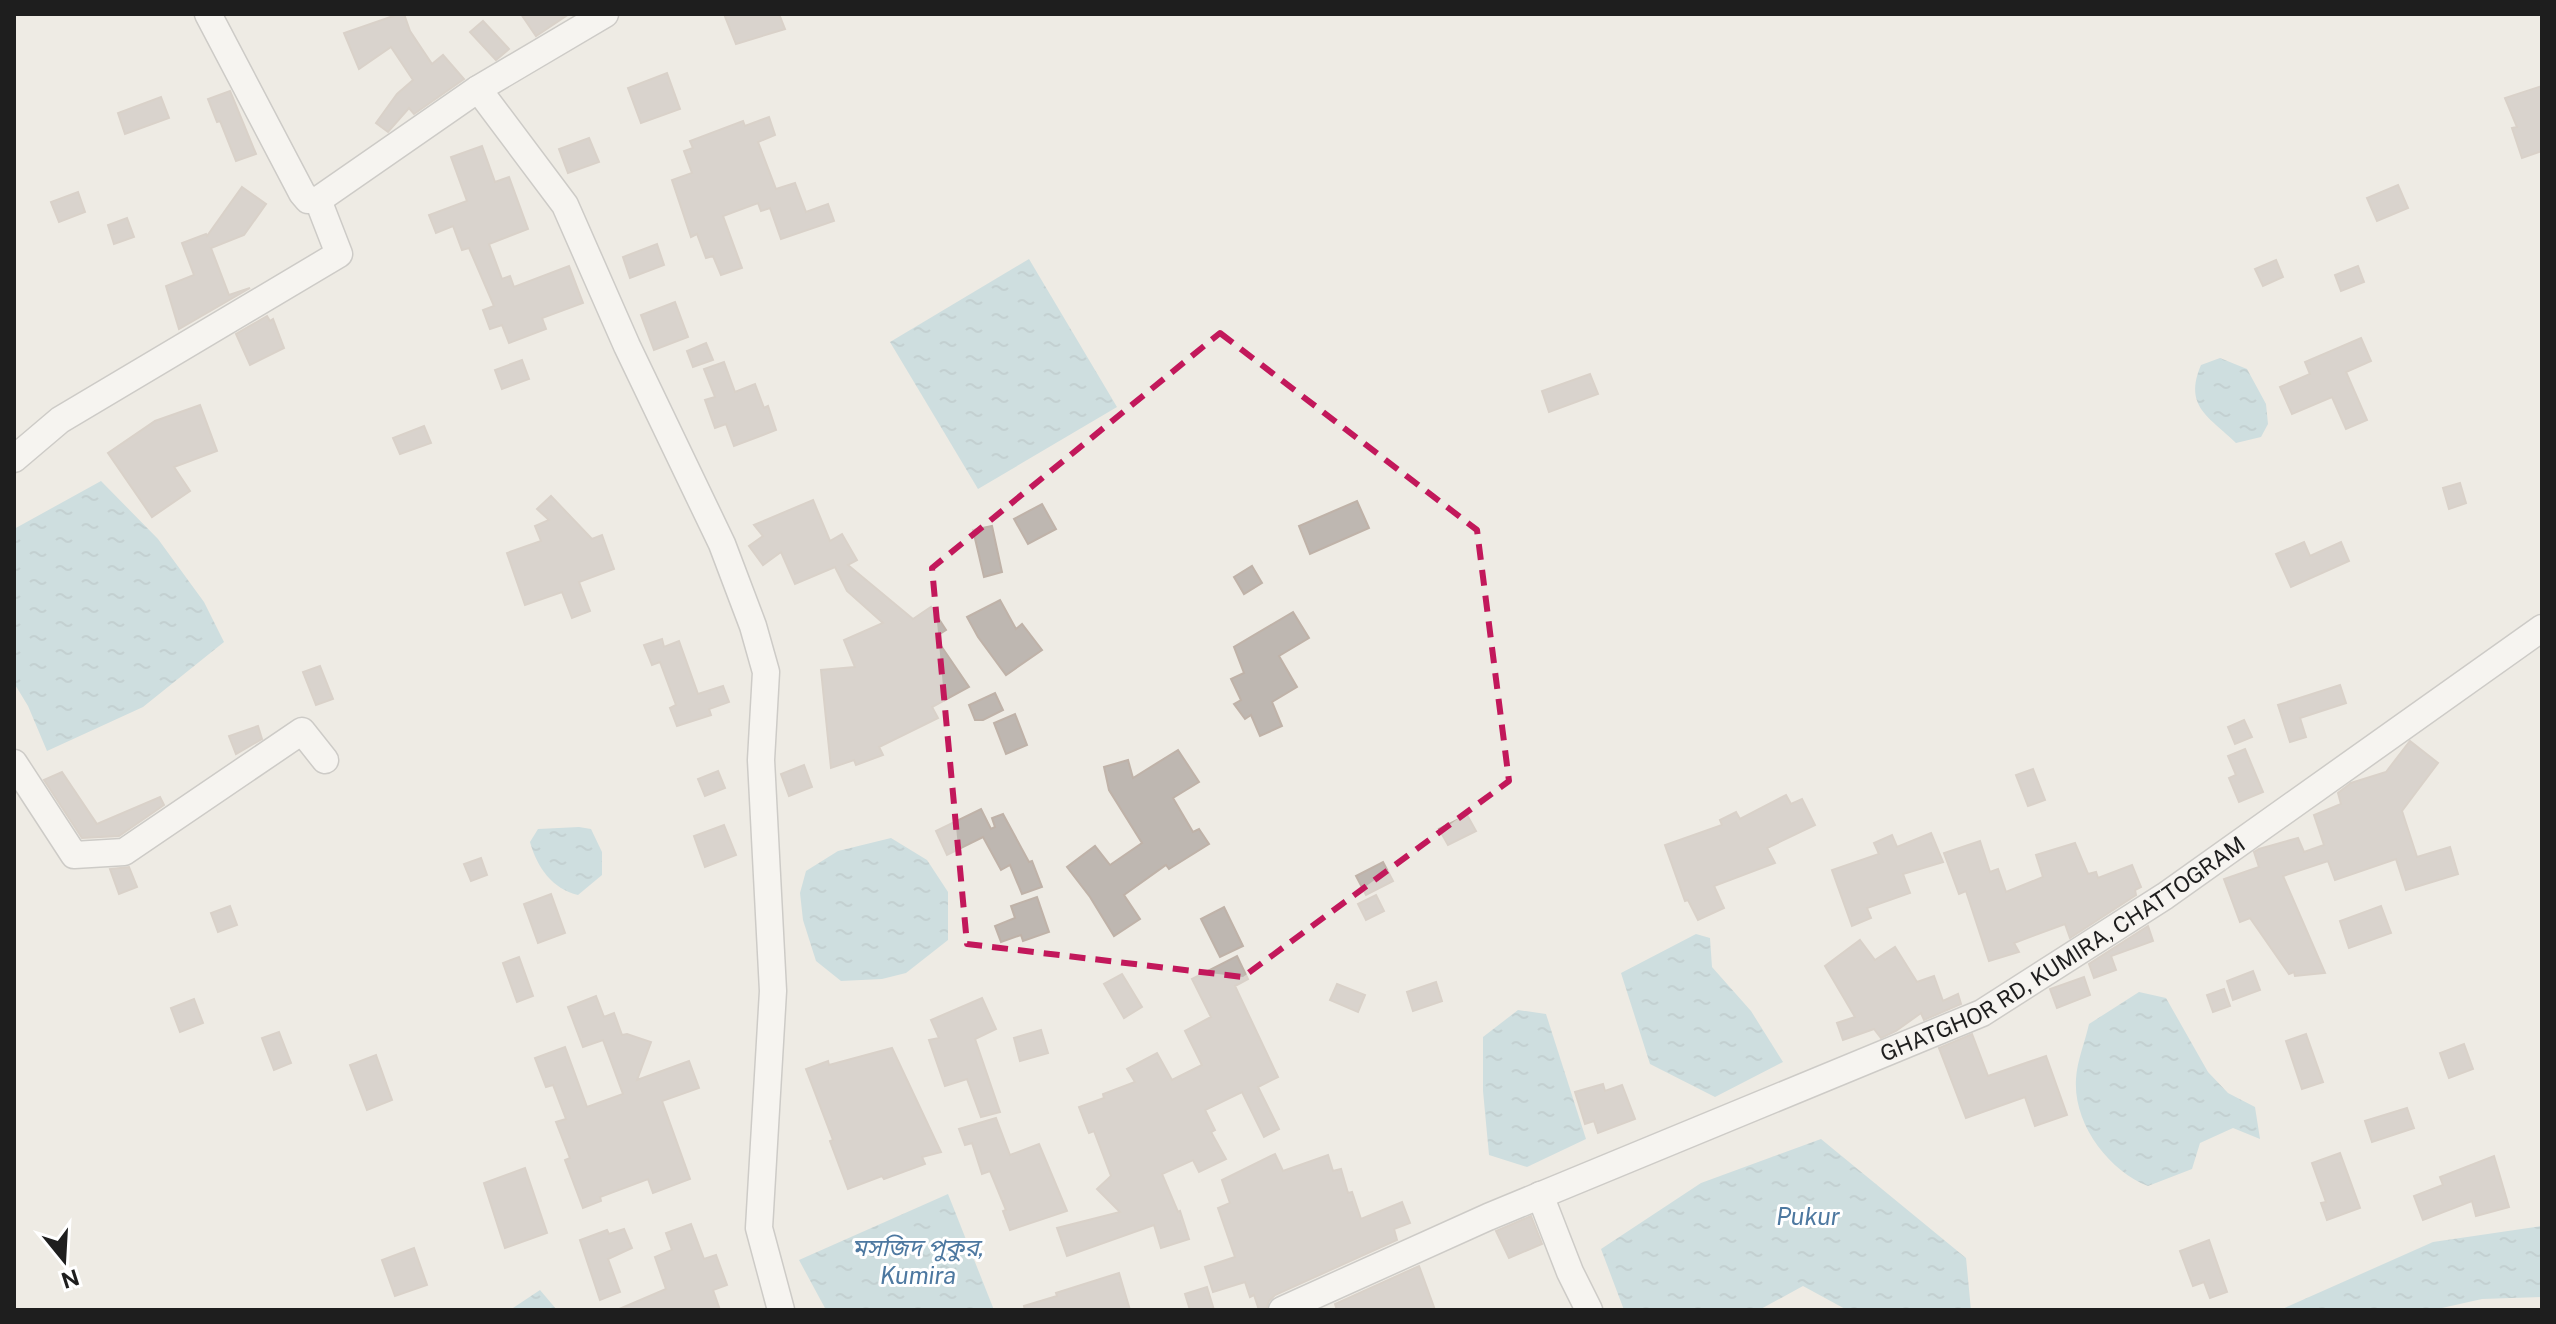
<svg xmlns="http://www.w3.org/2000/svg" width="2556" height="1324" font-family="'Public Sans','Noto Sans Bengali',sans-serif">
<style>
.water{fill:url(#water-ripples)}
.building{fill:#beb7b1;stroke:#bfb2a8;stroke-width:2}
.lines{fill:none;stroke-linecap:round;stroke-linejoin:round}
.minor-casing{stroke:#a5a5a5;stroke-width:29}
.minor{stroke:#fff;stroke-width:26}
.marked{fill:none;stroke:#c2185b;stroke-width:6;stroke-dasharray:16 10;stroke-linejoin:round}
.labels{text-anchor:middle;stroke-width:6;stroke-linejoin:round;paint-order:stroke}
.street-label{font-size:22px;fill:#1e1e1e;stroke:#fff}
.water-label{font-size:24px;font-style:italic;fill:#4d78a0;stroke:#fff}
</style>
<defs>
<pattern id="water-ripples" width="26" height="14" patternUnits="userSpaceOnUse" patternTransform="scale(2)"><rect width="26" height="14" fill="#a7ced9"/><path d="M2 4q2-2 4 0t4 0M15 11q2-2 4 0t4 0" fill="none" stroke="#8fb0ba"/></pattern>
</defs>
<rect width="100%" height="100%" fill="#eeebe4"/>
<g class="water">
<polygon points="1029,259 1117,407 978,489 890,342"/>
<path d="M2220,358l27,11 19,35 2,20 -7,13 -25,6c-26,-26 -53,-36 -35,-78z"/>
<polygon points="101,481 158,539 204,602 224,642 143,707 47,751 28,706 14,683 14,529"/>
<path d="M579,827l12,2 11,23v23l-24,20c-26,-6 -41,-28 -48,-53l8,-13z"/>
<polygon points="891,838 927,860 948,892 948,940 906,973 882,979 841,981 816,961 803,920 800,893 806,871 838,851"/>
<polygon points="1696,934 1710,938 1712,967 1751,1011 1783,1062 1715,1097 1650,1064 1621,973"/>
<path d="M2139,992l27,6 42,74 20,21 27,14 5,32 -27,-11 -33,15 -8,26 -44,17c-39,-15 -75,-62 -72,-107 1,-18 9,-37 13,-55z"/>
<polygon points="1518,1010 1546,1014 1586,1139 1527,1167 1489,1155 1483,1091 1483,1037"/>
<polygon points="1821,1139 1966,1258 1971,1310 1847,1310 1803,1286 1759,1310 1624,1310 1601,1249 1701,1183"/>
<polygon points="948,1194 994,1310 826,1310 799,1260"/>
<polygon points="2542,1226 2542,1297 2482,1299 2433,1310 2280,1310 2433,1242"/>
<polygon points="540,1290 557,1310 510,1310"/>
</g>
<g class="building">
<polygon points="399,14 404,14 410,31 432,64 443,55 464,79 414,114 409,108 388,132 376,123 397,94 413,80 391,47 359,69 344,33"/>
<polygon points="521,14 569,14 536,36"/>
<polygon points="724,14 779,14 785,29 736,44"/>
<polygon points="483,21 509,49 496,60 470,32"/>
<polygon points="667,73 680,109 641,123 628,88"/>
<polygon points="2542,86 2542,151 2522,158 2512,128 2517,127 2505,98"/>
<polygon points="230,91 256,154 236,161 220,121 217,122 208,99"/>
<polygon points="161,97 169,118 125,134 118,113"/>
<polygon points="769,117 775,135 758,142 776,189 795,183 806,212 828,204 834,221 781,239 770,208 761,211 758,203 723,216 742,268 721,275 713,256 706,258 697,234 691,237 672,180 692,173 684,151 693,148 690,141 743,121 745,126"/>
<polygon points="589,138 599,162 568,173 559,149"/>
<polygon points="482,146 495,182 509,177 528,229 489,244 502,279 510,276 514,287 569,266 583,303 542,318 546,329 509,343 502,325 490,329 483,310 494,306 469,248 462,250 453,226 436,233 429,215 467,201 451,157"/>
<polygon points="2398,185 2408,208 2377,221 2367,198"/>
<polygon points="242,187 266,204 244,235 211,248 229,295 250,288 179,329 166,286 194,275 182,243 206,234 207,236"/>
<polygon points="78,192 85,212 59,222 51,202"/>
<polygon points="127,218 134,237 114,244 108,225"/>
<polygon points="657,244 664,265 630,278 623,257"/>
<polygon points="2276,260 2283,277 2263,286 2255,269"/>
<polygon points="2358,266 2364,282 2341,291 2335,275"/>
<polygon points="675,302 688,337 654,350 641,315"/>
<polygon points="267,316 270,321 273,319 284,348 250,365 236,334"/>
<polygon points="2361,338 2371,361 2346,372 2367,420 2346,429 2332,397 2292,414 2280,387 2310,374 2305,362"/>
<polygon points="706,343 713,360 693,367 687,351"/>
<polygon points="522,360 529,379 502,389 495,370"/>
<polygon points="724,362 735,392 755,384 764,408 768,406 776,430 734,446 726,424 715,428 705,400 715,397 704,369"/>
<polygon points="1590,374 1598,394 1549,412 1542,391"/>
<polygon points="200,405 217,451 174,467 190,491 152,517 108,453 155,421"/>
<polygon points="424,426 431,443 400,454 393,438"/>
<polygon points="2460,483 2466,503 2449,509 2443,488"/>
<polygon points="551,496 592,539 602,535 614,569 579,582 590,611 572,618 562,592 525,605 507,553 541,541 535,526 549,520 537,509"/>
<polygon points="813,500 830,541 842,534 857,560 848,565 913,619 931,607 946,630 935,637 969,687 932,707 938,718 879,747 883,755 856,765 854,760 831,768 821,670 855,667 844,640 883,623 847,591 835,567 795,584 781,552 763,565 749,546 763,536 754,525"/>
<polygon points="1357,501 1369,528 1310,554 1299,526"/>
<polygon points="1042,504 1056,529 1028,544 1014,519"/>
<polygon points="992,526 1002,572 984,577 973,530"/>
<polygon points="2304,542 2310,556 2341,542 2349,561 2291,587 2276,554"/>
<polygon points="1252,566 1262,583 1244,594 1234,577"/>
<polygon points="1000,600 1016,629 1022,624 1042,650 1006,675 978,637 967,617"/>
<polygon points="1293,612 1309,638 1279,656 1297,687 1272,702 1282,726 1260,736 1251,715 1245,719 1234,704 1241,700 1231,679 1244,673 1234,647"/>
<polygon points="662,639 664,647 679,641 698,694 723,686 729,702 709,709 711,715 677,726 670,708 676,705 660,662 652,665 644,645"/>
<polygon points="320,666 333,699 316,705 303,672"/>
<polygon points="2340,685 2346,703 2300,718 2306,737 2290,742 2278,705"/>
<polygon points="995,693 1003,710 983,720 975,720 969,705"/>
<polygon points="1015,714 1027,745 1006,754 994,723"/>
<polygon points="2244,720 2252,737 2235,744 2228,727"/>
<polygon points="258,726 262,739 236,754 229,736"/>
<polygon points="2410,741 2438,763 2402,811 2417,857 2450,847 2458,874 2406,890 2396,859 2335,880 2328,861 2283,876 2325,973 2295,976 2294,972 2289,974 2250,918 2240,922 2224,879 2259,867 2254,852 2259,849 2298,838 2304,852 2324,845 2314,815 2341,804 2338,793 2351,783 2386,772"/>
<polygon points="2245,749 2263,792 2239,802 2229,778 2236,775 2228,756"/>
<polygon points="1178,750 1199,782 1173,798 1193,832 1199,829 1209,844 1169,869 1166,865 1124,895 1140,919 1114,936 1090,897 1067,867 1095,846 1110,865 1142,843 1109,790 1104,767 1128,760 1133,778"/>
<polygon points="804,765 812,787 789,796 781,774"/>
<polygon points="2033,769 2045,800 2028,806 2016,775"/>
<polygon points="718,771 725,788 705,796 698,779"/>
<polygon points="62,772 97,824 160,797 164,805 119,836 82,838 44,780"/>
<polygon points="1786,795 1791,804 1802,799 1815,825 1767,848 1775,863 1714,886 1724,908 1698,920 1688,900 1685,901 1665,845 1722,825 1720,820 1736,812 1740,819"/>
<polygon points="981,809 991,829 995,827 992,818 1003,814 1029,862 1032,861 1042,887 1022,894 1010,865 1001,870 983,837 947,855 936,831"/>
<polygon points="1467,815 1476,831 1448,845 1439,829"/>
<polygon points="724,825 736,855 705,867 694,836"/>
<polygon points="1931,833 1943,862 1903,874 1910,893 1867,908 1871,918 1852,926 1832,870 1879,854 1874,843 1892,835 1897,847"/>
<polygon points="1980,841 1990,872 1998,869 2006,892 2043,877 2036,855 2075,843 2088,874 2096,872 2098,878 2132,865 2141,887 2135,890 2136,895 2070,938 2065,924 2014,943 2019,952 1989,961 1966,891 1959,894 1944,853"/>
<polygon points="481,858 487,875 471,881 464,864"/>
<polygon points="1383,862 1393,881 1366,895 1356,876"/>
<polygon points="129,867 137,887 119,894 110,869"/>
<polygon points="551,894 565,933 538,943 524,904"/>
<polygon points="1376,895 1384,911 1366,920 1358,904"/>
<polygon points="1037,897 1049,932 1023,941 1021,935 1001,942 995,926 1015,918 1011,906"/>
<polygon points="230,906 237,925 218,932 211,913"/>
<polygon points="2381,906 2391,933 2349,948 2340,921"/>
<polygon points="1224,907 1243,946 1220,957 1201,919"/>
<polygon points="2148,926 2153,941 2111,956 2116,970 2094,978 2089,964"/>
<polygon points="1860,940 1875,960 1895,947 1917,982 1934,976 1943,1001 1958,994 1961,1004 1924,1020 1921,1013 1896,1031 1881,1038 1874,1029 1843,1040 1837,1023 1855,1017 1825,966"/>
<polygon points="1237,956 1248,979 1235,986 1278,1077 1258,1087 1279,1129 1264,1137 1242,1092 1205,1110 1215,1130 1211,1132 1226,1159 1199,1172 1193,1160 1162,1174 1178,1212 1180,1211 1189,1239 1161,1248 1154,1225 1067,1256 1057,1228 1120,1212 1097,1189 1111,1176 1094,1131 1089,1133 1079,1107 1104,1098 1103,1094 1135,1082 1127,1069 1157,1053 1172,1080 1202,1065 1185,1031 1211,1017 1192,979"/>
<polygon points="519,957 533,996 517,1002 503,963"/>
<polygon points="2253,971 2260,990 2233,1000 2227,981"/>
<polygon points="1122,974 1142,1007 1124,1018 1104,984"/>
<polygon points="2084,977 2090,995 2057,1008 2050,989"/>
<polygon points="1436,982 1442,1001 1413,1011 1407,992"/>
<polygon points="1337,984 1365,995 1358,1012 1330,1000"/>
<polygon points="2224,989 2230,1006 2213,1012 2207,995"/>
<polygon points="596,996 604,1017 614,1013 622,1035 627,1034 651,1042 637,1080 689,1061 699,1088 662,1101 690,1179 653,1193 648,1179 600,1197 601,1201 583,1208 565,1160 570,1158 556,1122 566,1119 553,1085 546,1087 535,1058 565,1047 587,1107 623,1094 603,1040 583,1047 568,1007"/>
<polygon points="982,998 996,1029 975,1039 1000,1112 981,1117 967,1079 945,1086 929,1040 939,1038 931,1020"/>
<polygon points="194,999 203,1023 180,1032 171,1008"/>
<polygon points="1041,1030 1048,1053 1020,1061 1014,1038"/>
<polygon points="279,1032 291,1063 274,1070 262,1038"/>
<polygon points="1972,1034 1988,1076 2046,1056 2067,1115 2035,1126 2025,1097 1966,1118 1939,1048"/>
<polygon points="2306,1034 2323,1082 2302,1089 2286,1041"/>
<polygon points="2464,1044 2473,1069 2449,1078 2440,1053"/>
<polygon points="892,1048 941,1152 922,1157 925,1164 884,1179 882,1176 848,1189 830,1141 833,1140 806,1069 828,1061 829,1065"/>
<polygon points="376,1055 392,1100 367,1110 350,1065"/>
<polygon points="1603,1084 1605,1091 1622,1085 1635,1119 1598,1133 1594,1121 1585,1124 1575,1092"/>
<polygon points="2407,1108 2414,1128 2372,1142 2365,1121"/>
<polygon points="996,1118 1010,1155 1039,1144 1067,1211 1010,1230 1003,1211 1006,1210 990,1171 982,1174 972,1143 965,1145 959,1129"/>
<polygon points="2340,1153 2360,1208 2327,1220 2321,1203 2326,1202 2312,1163"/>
<polygon points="1275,1154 1283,1171 1328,1155 1333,1171 1341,1169 1348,1193 1352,1192 1361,1219 1402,1202 1410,1223 1394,1229 1397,1240 1275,1295 1269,1301 1266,1310 1259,1310 1254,1295 1250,1297 1245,1282 1213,1292 1205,1267 1235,1257 1218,1208 1230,1203 1222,1180"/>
<polygon points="2494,1156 2509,1207 2476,1216 2472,1201 2423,1220 2414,1196 2443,1185 2440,1177"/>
<polygon points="525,1168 547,1233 505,1248 484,1183"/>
<polygon points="1531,1216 1542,1244 1509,1258 1496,1231"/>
<polygon points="691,1224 704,1259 716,1255 727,1285 713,1290 720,1310 617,1310 666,1289 655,1257 672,1250 666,1233"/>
<polygon points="624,1229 632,1248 608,1259 620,1292 600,1300 580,1240 607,1230 609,1234"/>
<polygon points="2209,1240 2227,1292 2210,1298 2204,1282 2193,1286 2180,1251"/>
<polygon points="414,1248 427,1285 395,1296 382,1260"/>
<polygon points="1419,1266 1435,1310 1337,1310 1335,1304"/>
<polygon points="1119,1273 1130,1310 1025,1310 1024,1306 1057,1296 1056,1293"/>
<polygon points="1207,1287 1214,1310 1190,1310 1185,1294"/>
</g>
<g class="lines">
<defs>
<g id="minor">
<polyline points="208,14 302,193 308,200 318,200 478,89 605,14"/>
<polyline points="478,89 565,205 627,346 722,544 753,626 766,672 761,760 773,991 759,1228 781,1310"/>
<polyline points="14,459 60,420 339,254 318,200"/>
<polyline points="14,763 74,855 124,852 302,731 325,760"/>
<polyline points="1540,1195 1570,1272 1589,1310"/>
<path id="s1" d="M1282,1310l206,-93 494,-204 183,-117 377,-268"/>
</g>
</defs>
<use href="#minor" class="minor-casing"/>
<use href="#minor" class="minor"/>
</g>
<path d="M0 0H2556V1324H0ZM1220,333l257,197 32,251 -266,196 -276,-33 -35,-376z" fill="#eeebe4" fill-opacity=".55" fill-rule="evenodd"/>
<path class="marked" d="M1220,333l257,197 32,251 -266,196 -276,-33 -35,-376z"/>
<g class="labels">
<g class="street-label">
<text dy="8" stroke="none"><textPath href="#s1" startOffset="862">GHATGHOR RD, KUMIRA, CHATTOGRAM</textPath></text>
</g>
<g class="water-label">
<text x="1808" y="1225">Pukur</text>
<text x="918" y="1256">মসজিদ পুকুর,<tspan x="918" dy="28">Kumira</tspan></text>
</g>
</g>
<rect width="2556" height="1324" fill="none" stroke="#1e1e1e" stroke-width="32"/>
<g transform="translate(64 1260) rotate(162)" stroke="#ffffff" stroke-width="6" paint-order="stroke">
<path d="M0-6L14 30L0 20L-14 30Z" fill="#1e1e1e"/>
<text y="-12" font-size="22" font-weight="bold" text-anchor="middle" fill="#1e1e1e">N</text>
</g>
</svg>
